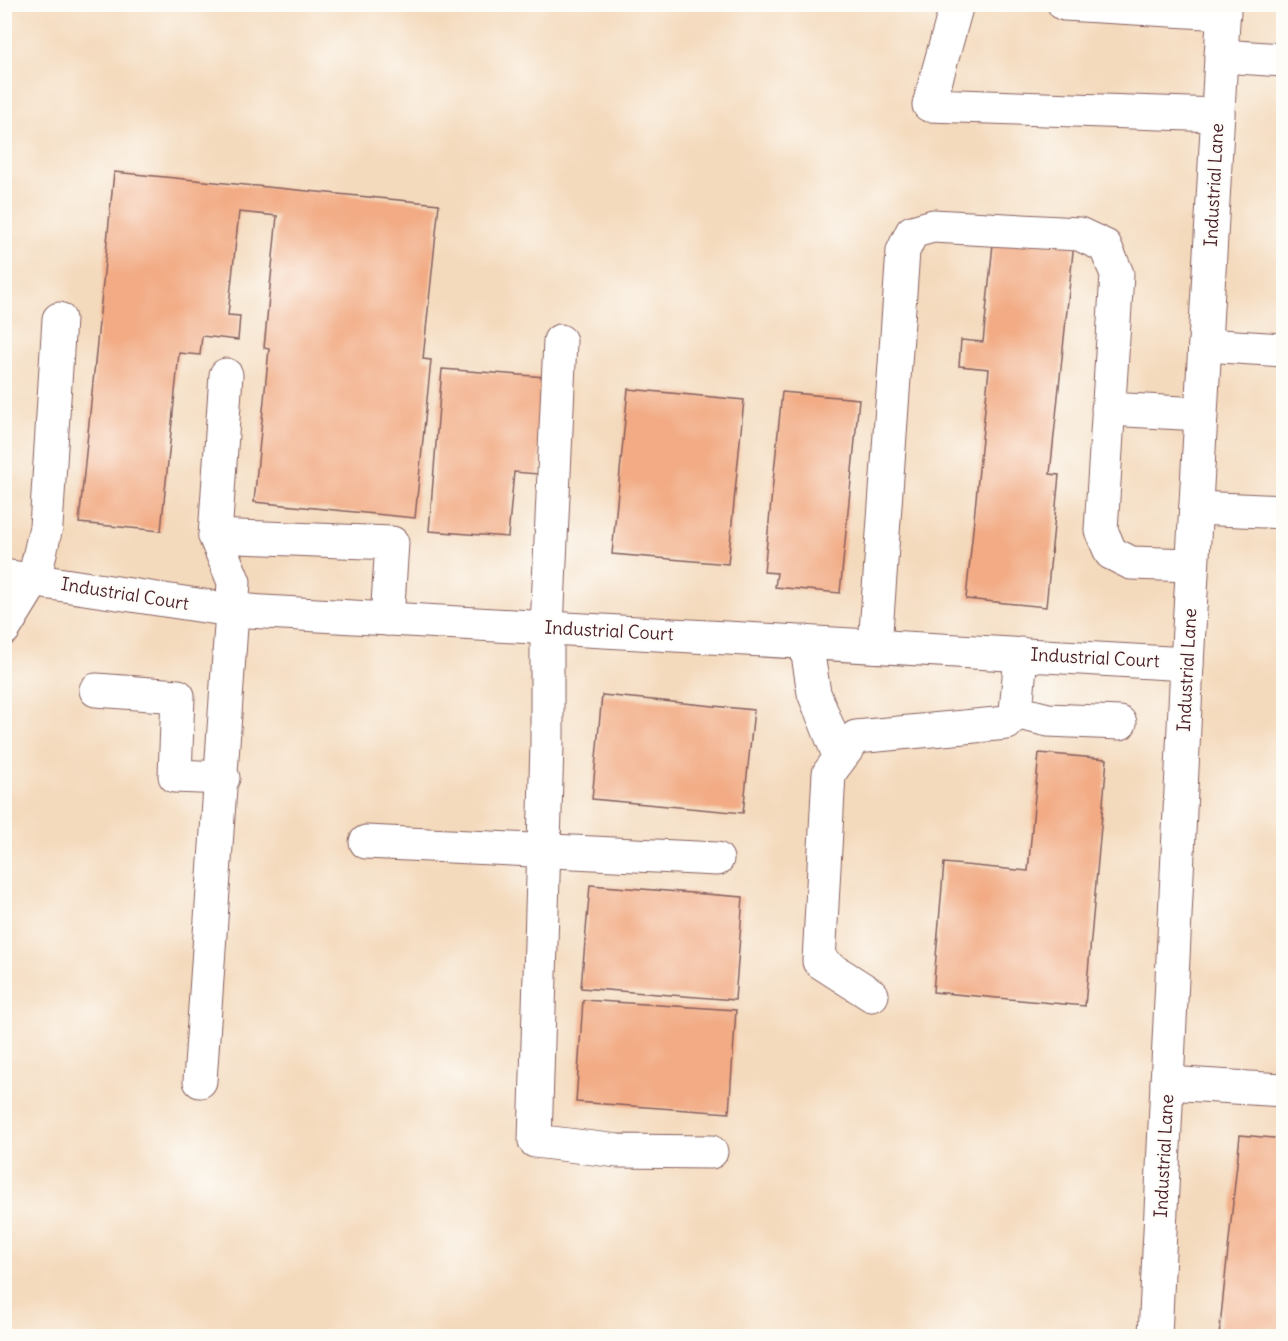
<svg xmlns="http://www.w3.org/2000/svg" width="1288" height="1341" font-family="Delius,sans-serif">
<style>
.building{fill:#f2ab84}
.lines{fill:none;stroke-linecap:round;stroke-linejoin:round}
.minor-casing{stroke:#86605e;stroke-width:35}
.minor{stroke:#fff;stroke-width:33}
.labels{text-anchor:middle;stroke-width:4.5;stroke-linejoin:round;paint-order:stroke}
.street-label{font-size:18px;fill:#4a1f2b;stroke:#fdfcf7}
</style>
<rect width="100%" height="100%" fill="#fdfcf7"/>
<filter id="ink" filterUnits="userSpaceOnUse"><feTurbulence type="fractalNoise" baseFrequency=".0167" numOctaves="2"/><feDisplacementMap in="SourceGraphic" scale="12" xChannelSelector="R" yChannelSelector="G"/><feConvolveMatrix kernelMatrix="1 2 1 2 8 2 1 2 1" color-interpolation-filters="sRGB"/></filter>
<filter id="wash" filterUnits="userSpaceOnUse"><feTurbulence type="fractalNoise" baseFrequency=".008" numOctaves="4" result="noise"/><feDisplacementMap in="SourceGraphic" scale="24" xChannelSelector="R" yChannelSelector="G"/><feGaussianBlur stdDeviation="1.35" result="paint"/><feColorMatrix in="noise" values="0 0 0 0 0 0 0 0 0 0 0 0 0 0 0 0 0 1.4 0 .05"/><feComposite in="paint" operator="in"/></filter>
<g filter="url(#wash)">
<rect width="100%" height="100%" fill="#f4dabd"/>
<g id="blocks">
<g class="building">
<polygon points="114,172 439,204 423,359 431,360 415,518 254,502 269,349 264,348 277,216 239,212 228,315 240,316 238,340 202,336 200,355 179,353 161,531 79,523"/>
<polygon points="994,234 1074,242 1050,474 1059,475 1046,607 966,599 989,369 959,366 961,340 983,342"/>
<polygon points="442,369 545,377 538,474 514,472 508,537 429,531"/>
<polygon points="628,389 744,400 728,564 612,554"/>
<polygon points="782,392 859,399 840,593 775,587 777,573 764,572"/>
<polygon points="602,695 754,710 743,813 592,799"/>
<polygon points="1039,753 1107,759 1085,1006 933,992 944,863 1028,871"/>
<polygon points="590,885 743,897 735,1000 581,988"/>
<polygon points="583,1000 736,1010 729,1113 576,1102"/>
<polygon points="1240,1135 1284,1139 1284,1336 1219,1336"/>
</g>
</g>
</g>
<g filter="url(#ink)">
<use href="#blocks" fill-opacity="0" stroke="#86605e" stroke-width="1.5"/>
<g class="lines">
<defs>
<g id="minor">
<polyline points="957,4 929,105 1218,115"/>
<polyline points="1064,4 1224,13"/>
<polyline points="1221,56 1284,60"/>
<polyline points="560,341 547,628 547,745 535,1141 618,1151 711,1152"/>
<polyline points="1205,345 1284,350"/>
<polyline points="1108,409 1201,414"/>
<polyline points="1196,508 1284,512"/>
<polyline points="215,536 392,543 387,619"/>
<polyline points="4,576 231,610 1187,664"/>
<polyline points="4,629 34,580 46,527 59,319"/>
<polyline points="806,642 814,693 840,758"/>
<polyline points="875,646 903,251 912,232 933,226 1079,234 1105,246 1117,274 1101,530 1111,553 1131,563 1192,565"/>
<polyline points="1021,654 1016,712 1048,720 1120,723"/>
<polyline points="96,690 178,696 175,776 223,778"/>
<polyline points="366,842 717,859"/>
<polyline points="872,995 819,961 829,773 856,737 1007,723 1016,712"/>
<polyline points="200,1081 234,582 215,536 226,375"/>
<polyline points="1167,1083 1284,1090"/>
<polyline points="1155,1336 1187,664 1224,4"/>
</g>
</defs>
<use href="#minor" class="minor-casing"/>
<use href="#minor" class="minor"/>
</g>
</g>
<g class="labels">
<g class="street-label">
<text transform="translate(1214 185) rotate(-87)" y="6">Industrial Lane</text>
<text transform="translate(125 594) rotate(9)" y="6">Industrial Court</text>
<text transform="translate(609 631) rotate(3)" y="6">Industrial Court</text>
<text transform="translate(1095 658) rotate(3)" y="6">Industrial Court</text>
<text transform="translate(1187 670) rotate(-87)" y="6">Industrial Lane</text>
<text transform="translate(1164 1156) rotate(-87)" y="6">Industrial Lane</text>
</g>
</g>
<rect width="1288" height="1341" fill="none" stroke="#fdfcf7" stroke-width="24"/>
</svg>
